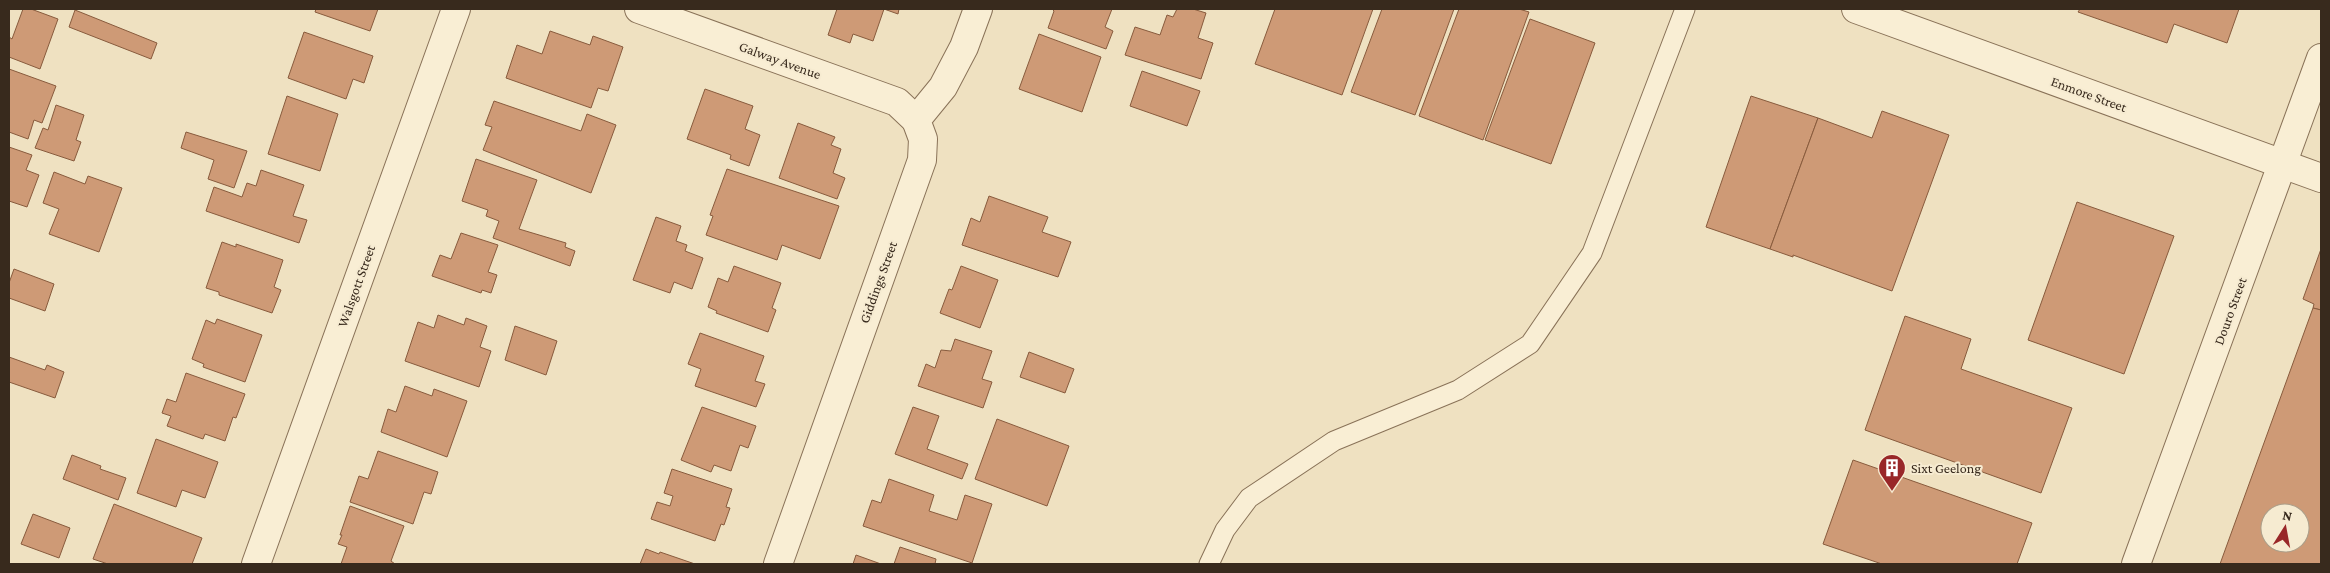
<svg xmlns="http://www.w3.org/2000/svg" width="2330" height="573" font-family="'Crimson Pro',serif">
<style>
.building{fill:#ce9a76;stroke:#885b3d;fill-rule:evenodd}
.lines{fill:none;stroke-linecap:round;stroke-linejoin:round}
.service-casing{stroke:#897258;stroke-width:21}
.minor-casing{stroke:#897258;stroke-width:30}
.tertiary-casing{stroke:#897258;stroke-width:30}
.service{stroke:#f9eed4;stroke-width:19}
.minor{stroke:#f9eed4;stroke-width:28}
.tertiary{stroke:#f9eed4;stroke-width:28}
.labels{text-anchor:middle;stroke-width:4;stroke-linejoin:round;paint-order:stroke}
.street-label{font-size:14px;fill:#382a1d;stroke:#f6ebd1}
.poi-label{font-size:14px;fill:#382a1d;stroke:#f6ebd1;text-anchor:start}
</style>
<rect width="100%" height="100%" fill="#efe1c1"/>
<g class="building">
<polygon points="23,9 31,9 58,19 40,69 9,57 9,37 12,39"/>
<polygon points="316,9 378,9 370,31 315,12"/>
<polygon points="837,9 899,9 898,14 884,9 873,41 853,34 850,43 828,35"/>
<polygon points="1052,9 1112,9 1105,27 1113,31 1106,49 1048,28 1054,11"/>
<polygon points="1177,9 1193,9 1206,13 1198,38 1213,43 1201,79 1125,55 1135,27 1160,35 1167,15 1173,17"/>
<polygon points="1275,9 1373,9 1342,95 1255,64"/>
<polygon points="1382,9 1454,9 1415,115 1351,92"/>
<polygon points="1459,9 1519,9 1529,12 1483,140 1419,116"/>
<polygon points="2080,9 2239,9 2227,43 2174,24 2167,43 2078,12"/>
<polygon points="75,10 157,43 151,59 69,27"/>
<polygon points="1530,19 1595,43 1551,164 1485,140"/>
<polygon points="550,31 590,45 593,36 623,47 608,91 598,88 591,108 506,78 517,45 542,54"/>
<polygon points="304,32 373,56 364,83 353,79 346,99 288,78"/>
<polygon points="1039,34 1101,57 1082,112 1019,89"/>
<polygon points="9,69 56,86 42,123 34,120 28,139 9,132"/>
<polygon points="1142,71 1200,91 1187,126 1130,106"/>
<polygon points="705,89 753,106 745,129 760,135 749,166 730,159 731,155 687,139"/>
<polygon points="287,96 338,114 320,171 268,154"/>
<polygon points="1751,96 1818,118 1770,249 1706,227"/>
<polygon points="494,101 581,131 587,114 616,125 591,193 483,150 492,127 485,125"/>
<polygon points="56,105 84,115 76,140 81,142 74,161 35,148 43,128 48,130"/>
<polygon points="1882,111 1949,135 1892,291 1793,255 1793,257 1770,249 1818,118 1872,138"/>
<polygon points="798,123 835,137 831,145 841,149 833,173 845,178 837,199 779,178"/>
<polygon points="186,132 247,151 234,188 208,179 214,160 181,148"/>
<polygon points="9,147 32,155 26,170 39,175 27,207 9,201"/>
<polygon points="476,159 537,180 519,229 566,243 565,247 575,251 570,266 493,238 499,221 486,216 488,210 462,201"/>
<polygon points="727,169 839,206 820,259 782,245 777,260 706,235 713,216 710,215"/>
<polygon points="261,170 304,185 293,216 307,220 299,243 206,211 214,187 242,197 247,183 256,186"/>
<polygon points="54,172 85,184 88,176 122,188 99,252 49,234 59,209 43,203"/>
<polygon points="989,196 1048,217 1042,232 1071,242 1058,277 962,245 971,218 980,222"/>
<polygon points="2077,202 2174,236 2124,374 2028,340"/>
<polygon points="656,217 681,226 676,241 687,245 685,251 703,258 692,289 674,282 670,293 633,280"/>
<polygon points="461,233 498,245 488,272 497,275 491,293 482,290 481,293 432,276 440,255 451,259"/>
<polygon points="222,242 236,247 236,244 283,260 274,287 281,290 272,313 219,295 219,292 206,288"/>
<polygon points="2321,249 2321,310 2313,308 2314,304 2303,299"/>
<polygon points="734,266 781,283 772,308 776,310 768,332 716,313 717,311 708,307 718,278 728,282"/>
<polygon points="961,266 998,280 980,328 940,313 949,289 952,290"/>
<polygon points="14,269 54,284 45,311 9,298 9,283"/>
<path d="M2313,308l8,2v254h-101zM2270,513h30v30h-30z"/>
<polygon points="438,315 464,325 466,318 487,326 480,347 491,351 479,387 405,361 418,322 434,328"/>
<polygon points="1905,316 1971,339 1961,369 2072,408 2041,493 1865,430"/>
<polygon points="217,319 262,335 245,382 203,367 204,364 192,359 206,320 215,324"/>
<polygon points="515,326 557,341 546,375 505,360"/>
<polygon points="700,333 764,356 755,381 765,384 756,407 695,386 701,369 688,364"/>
<polygon points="955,339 992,351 982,379 992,382 983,408 918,386 926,364 935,368 941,350 951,351"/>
<polygon points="1029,352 1074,369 1065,393 1020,377"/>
<polygon points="9,357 45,370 47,365 64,372 55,398 9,382"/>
<polygon points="186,373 245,394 236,418 233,417 225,441 205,434 203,439 167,426 171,416 162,413 167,399 176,402"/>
<polygon points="405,386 432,396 434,389 467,401 447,457 381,432 388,409 396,412"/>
<polygon points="702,407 756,426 748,448 740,445 731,471 714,465 711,472 681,460"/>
<polygon points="913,407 939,416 927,449 968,464 962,479 895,454"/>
<polygon points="997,419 1069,446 1047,506 975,479"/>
<polygon points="156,439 218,462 205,498 182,490 176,507 137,493"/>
<polygon points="378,451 438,472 431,494 424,492 413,524 350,502 359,476 368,479"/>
<polygon points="72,455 101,466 100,469 126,478 118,500 63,479"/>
<polygon points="1853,460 2032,523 2017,564 1882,564 1823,544"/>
<polygon points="672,469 732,489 726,507 730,508 724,525 721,524 715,541 651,519 657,502 670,506 673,496 664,493"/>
<polygon points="889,479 934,495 929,511 957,520 965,495 992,504 972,563 863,526 872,500 881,503"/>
<polygon points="114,504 202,538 192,564 108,564 93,559"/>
<polygon points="350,506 404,526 391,561 395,564 341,564 347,547 338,544 342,535 340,535"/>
<polygon points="33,514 70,528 59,558 21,544"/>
<polygon points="900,547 936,559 935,564 894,564"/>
<polygon points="646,549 659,554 660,552 695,564 640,564"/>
<polygon points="856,555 881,564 853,564"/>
</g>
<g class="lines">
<defs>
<polyline id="service" points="1209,564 1225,530 1249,498 1334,441 1458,390 1530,344 1592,253 1685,9"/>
<g id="minor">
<polyline points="639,9 897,102 916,120"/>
<polyline points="1856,9 2321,178"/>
<polyline points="256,564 456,9"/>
<polyline points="778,564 922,160 923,139 916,120 943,87 964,47 978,9"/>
</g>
<polyline id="tertiary" points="2136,564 2321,58"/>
</defs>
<use href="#service" class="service-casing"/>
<use href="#minor" class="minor-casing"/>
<use href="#tertiary" class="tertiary-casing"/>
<use href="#service" class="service"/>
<use href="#minor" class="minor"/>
<use href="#tertiary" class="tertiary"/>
</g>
<defs>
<symbol id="building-pin" viewBox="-11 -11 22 30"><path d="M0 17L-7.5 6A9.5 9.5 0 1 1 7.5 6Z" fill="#992728" stroke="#f6ebd1"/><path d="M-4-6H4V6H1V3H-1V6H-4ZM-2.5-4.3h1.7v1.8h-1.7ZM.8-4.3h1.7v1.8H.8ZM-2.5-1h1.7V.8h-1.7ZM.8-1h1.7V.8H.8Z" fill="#fff"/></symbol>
</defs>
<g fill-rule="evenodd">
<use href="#building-pin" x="1876" y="452" width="32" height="43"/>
</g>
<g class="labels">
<g class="street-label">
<text transform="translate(780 60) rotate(20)" y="5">Galway Avenue</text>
<text transform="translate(2089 94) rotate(20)" y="5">Enmore Street</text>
<text transform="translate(878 282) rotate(-70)" y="5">Giddings Street</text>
<text transform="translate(356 286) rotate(-70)" y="5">Walsgott Street</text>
<text transform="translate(2230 311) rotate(-70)" y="5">Douro Street</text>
</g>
<g class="poi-label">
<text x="1911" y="473">Sixt Geelong</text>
</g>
</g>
<rect width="2330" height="573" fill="none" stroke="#382a1d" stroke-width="20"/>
<g transform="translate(2285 528) rotate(11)"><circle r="24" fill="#f6ebd1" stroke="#aa9e89"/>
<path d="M0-4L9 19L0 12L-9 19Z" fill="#992728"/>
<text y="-8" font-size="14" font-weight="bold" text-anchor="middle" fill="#382a1d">N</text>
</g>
</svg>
